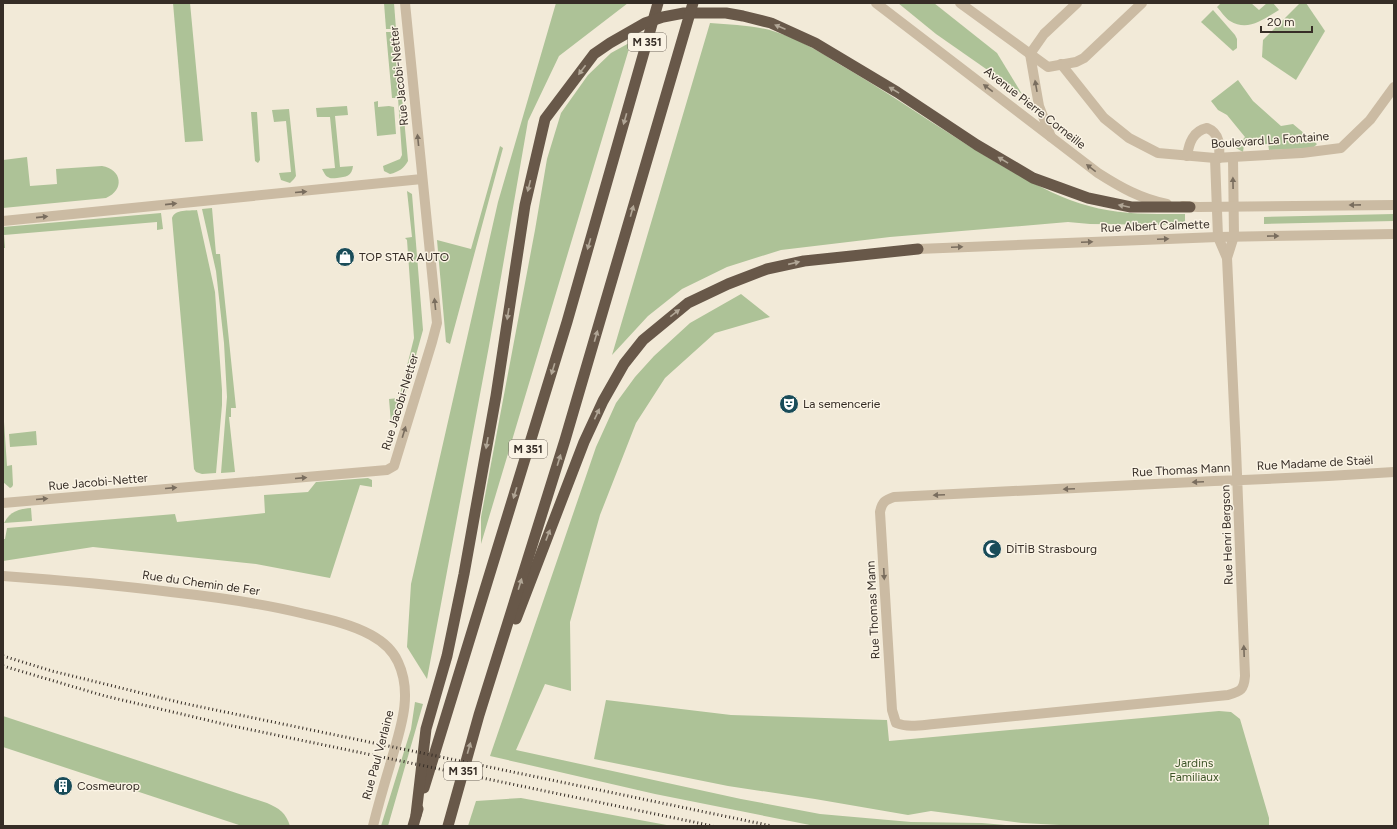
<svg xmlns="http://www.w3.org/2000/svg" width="1397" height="829" font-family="Figtree,sans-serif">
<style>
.green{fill:#adc297}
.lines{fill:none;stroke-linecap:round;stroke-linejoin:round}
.minor{stroke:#cbbba3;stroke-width:10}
.tertiary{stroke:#cbbba3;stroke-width:10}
.trunk{stroke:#685849;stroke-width:11}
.rail{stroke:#362d26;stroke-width:3;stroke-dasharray:1 3;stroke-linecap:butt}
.oneway{fill:#b1a696}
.oneway2{fill:#796d5e}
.labels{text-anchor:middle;stroke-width:3;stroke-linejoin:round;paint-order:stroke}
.shield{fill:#faf3e4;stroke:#71685f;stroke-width:1}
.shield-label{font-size:11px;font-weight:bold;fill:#362d26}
.street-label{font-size:12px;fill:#362d26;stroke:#faf3e4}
.poi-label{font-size:12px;fill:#362d26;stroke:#faf3e4;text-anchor:start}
.park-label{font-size:12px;fill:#3e5528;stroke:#faf3e4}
</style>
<rect width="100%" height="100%" fill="#f2ead8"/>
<g class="green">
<polygon points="173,3 190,3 203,141 185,142"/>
<polygon points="384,3 394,3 396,29 386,29"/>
<polygon points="556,3 628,3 559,56 528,121 489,346 427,679 407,647 411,584 498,202"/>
<polygon points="898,3 934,3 997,53 1022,94 936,34"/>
<path d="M1221,3h30l8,7 8,-7h6l6,7c-15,9 -31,22 -49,11 -5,-3 -9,-10 -13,-14z"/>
<polygon points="1300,3 1306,3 1325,31 1296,80 1262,57 1263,40"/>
<polygon points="1213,10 1235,35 1237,39 1237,48 1233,51 1201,22"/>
<path d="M710,23c22,2 45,2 66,9 27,8 51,25 75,39 52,31 101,66 153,96 27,15 55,31 85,39 31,9 64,8 96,8v11l-95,-1 -22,-2 -178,15 -109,13 -54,17 -45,22 -34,27 -36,39z"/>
<path d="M386,32h10l12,129c-4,7 -9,11 -18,13l-6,-3 -1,-5 17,-7 2,-4 -4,-57h-6z"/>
<polygon points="631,42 481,544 481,517 535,230 547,159 561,113 588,75 611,53"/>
<polygon points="1238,80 1253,101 1281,126 1293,124 1317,144 1313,148 1269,150 1268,144 1244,145 1243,152 1236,148 1245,137 1227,115 1218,110 1211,101"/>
<polygon points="378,101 378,107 389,106 394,107 396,134 377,136 374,102"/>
<path d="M347,106l1,9 -13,1 5,51 13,-1c-1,10 -7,11 -16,12 -3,0 -7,1 -9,-1 -3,-1 -4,-5 -6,-8l13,-1 -5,-51h-13l-1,-9z"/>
<polygon points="289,109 296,176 294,179 290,183 281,180 279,173 291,172 286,121 274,122 272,110"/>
<polygon points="251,112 257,112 260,160 258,163 255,161"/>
<polygon points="500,146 503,148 450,344 446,342 437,240 471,249"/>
<path d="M27,157l3,29 27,-2 -1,-15 46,-3c20,3 23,24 4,32l-103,10v-48z"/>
<polygon points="407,191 412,194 423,330 396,427 391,423 389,399 399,398 414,338 407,240 405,238 412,237"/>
<polygon points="212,208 216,254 220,254 236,408 231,408 231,417 229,417 235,472 221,473 227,397 224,343 216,271 202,209"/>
<path d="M197,210l18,82 7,98v15l-6,68 -14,1 -6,-2 -2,-3 -22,-251c3,-9 17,-7 25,-8z"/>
<polygon points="161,213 163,229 157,230 157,222 4,235 5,248 3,248 3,227"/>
<polygon points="1394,214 1394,221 1264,224 1264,217"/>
<polygon points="741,294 770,317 715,333 665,378 636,423 600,515 570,622 571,691 545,684 516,750 741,799 820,814 911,822 982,823 1017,826 815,826 655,794 490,756 596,447 616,403 635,377 654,356 690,323"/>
<polygon points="3,407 7,466 12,465 13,485 12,487 10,488 3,482"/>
<polygon points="36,431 37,445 10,447 9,434"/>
<polygon points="368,478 372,480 372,487 360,485 330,578 256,564 93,547 3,561 3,539 5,539 7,528 175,514 177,522 265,513 264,495 308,492 316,482"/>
<path d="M31,508l1,13 -28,2c6,-12 15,-14 27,-15z"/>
<polygon points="606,700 731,715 887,720 889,741 1219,711 1231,712 1240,719 1269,818 1269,826 1078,826 1022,823 931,811 908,815 815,799 728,786 594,759"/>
<polygon points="415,702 423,704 388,826 381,826 411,729"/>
<path d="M3,716l264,87c12,5 19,10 23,23h-48l-239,-79z"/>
<polygon points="521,798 672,826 468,826 476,801"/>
</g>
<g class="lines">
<g class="minor">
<polyline points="960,3 1048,67 1076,62 1084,58 1142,3"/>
<polyline points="1030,54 1039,106 1051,137"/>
<polyline points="1030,54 1044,34 1077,3"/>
<polyline points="1061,64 1104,118 1129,138 1158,153 1215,158 1302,153 1341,148 1370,120 1394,87"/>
<path d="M1187,156c2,-13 6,-25 20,-28 13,5 13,18 12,30"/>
<polyline points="1215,158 1218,237 1227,258"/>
<path d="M1233,158l1,78 -7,22 9,191c3,76 6,151 9,227 -1,14 -4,15 -17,19l-294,29c-12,1 -26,4 -38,-1l-4,-13 -12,-198c2,-10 5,-12 14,-15l320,-16c60,-2 120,-5 180,-9"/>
<polyline points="3,221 422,179"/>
<polyline points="3,503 387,470 394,466 432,342 437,323 405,3"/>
<path d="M3,576c56,4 112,9 168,16 45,5 90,11 134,22 22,5 46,10 66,21 11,6 22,16 27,27 16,34 1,70 -8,103 -6,20 -12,41 -17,61"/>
</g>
<g class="tertiary">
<path d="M876,3l222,170c22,14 43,26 69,31"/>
<polyline points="1183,206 1198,207 1394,205"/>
<polyline points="918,249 1218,237 1394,234"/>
</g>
<g class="trunk">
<polyline points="516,619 584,442 603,401 624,364 643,340 688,303 728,284 767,269 804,261 918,249"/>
<polyline points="424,788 567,322 658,3"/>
<polyline points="416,815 426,729 447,656 464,574 496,396 525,205 545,119 594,54 610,43 645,23 663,17 684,13 726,13 743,16 771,23 815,43 897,92 977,145 1033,178 1088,198 1131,207 1190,207"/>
<polyline points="413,826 418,809"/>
<polyline points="448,826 479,715 565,440 693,3"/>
</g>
<g class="rail">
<polyline points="3,656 52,671 182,703 772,826"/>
<polyline points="3,666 105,696 228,725 713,826"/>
</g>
</g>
<defs><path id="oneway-solid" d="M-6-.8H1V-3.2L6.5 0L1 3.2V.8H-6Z"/></defs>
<g class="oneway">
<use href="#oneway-solid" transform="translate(780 27) rotate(-157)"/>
<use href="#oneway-solid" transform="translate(582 70) rotate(127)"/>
<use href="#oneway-solid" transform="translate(894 90) rotate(-149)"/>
<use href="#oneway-solid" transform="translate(625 119) rotate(106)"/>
<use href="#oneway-solid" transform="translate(1003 160) rotate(-149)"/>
<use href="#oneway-solid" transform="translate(529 186) rotate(104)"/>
<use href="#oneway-solid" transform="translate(1124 206) rotate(-168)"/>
<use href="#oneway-solid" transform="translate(632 211) rotate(-74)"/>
<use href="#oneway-solid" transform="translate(589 244) rotate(106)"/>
<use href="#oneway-solid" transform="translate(794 263) rotate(-13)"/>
<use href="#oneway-solid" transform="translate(675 313) rotate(-38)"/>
<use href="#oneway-solid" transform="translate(508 314) rotate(99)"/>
<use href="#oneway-solid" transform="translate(596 336) rotate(-74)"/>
<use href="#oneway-solid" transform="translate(553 369) rotate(107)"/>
<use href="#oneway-solid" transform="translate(597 414) rotate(-65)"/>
<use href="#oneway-solid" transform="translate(487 443) rotate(100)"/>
<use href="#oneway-solid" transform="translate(559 460) rotate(-73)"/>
<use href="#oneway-solid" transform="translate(515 493) rotate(107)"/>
<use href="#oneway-solid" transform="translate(548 535) rotate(-69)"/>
<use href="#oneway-solid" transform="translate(520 584) rotate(-73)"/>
<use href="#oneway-solid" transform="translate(469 748) rotate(-74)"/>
</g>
<g class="oneway2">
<use href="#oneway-solid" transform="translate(1036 86) rotate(-100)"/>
<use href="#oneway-solid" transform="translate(988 88) rotate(-143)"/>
<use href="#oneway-solid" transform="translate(418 140) rotate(-96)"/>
<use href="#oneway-solid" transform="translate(1091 168) rotate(-142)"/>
<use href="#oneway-solid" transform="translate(1233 183) rotate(-91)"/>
<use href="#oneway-solid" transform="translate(301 192) rotate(-5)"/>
<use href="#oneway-solid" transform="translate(171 204) rotate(-6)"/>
<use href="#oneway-solid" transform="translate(1355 205) rotate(179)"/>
<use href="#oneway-solid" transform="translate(42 217) rotate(-6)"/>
<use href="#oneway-solid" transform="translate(1273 236) rotate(-1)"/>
<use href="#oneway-solid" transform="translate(1163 239) rotate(-2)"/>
<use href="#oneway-solid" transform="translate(1087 242) rotate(-2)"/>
<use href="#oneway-solid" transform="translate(957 247) rotate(-2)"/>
<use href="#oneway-solid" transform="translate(435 304) rotate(-96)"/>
<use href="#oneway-solid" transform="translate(404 432) rotate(-73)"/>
<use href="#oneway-solid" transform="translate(301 478) rotate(-5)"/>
<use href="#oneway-solid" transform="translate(1198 482) rotate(177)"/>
<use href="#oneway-solid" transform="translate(171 488) rotate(-5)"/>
<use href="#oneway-solid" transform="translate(1069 489) rotate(177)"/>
<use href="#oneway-solid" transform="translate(939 495) rotate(177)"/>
<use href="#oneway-solid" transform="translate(42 499) rotate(-5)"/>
<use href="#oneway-solid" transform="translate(884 574) rotate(87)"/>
<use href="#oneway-solid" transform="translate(1244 651) rotate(-92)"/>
</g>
<defs>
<symbol id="shop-disc" viewBox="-11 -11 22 22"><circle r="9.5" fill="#194c59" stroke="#faf3e4"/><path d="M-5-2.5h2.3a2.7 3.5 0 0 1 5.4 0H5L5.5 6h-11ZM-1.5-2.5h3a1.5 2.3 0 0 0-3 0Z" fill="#fff"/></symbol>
<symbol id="theatre-disc" viewBox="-11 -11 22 22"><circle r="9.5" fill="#194c59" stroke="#faf3e4"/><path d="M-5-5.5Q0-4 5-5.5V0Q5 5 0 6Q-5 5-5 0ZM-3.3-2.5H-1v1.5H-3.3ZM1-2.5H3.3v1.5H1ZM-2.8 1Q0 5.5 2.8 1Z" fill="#fff"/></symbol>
<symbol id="mosque-disc" viewBox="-11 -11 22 22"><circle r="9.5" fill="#194c59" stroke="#faf3e4"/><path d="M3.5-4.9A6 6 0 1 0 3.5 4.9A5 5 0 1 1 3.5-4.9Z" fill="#fff"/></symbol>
<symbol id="building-disc" viewBox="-11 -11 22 22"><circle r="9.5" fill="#194c59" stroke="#faf3e4"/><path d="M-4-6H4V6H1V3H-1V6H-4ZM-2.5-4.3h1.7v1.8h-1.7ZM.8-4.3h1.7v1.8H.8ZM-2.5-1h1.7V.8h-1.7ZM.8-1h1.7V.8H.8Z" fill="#fff"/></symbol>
</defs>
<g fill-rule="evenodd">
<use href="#shop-disc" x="334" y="246" width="22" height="22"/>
<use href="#theatre-disc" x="778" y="393" width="22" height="22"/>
<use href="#mosque-disc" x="981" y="538" width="22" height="22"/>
<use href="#building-disc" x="52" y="775" width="22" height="22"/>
</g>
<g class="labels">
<g class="shield">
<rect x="628" y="33" width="38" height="18" rx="3"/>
<rect x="509" y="440" width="38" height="18" rx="3"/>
<rect x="444" y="762" width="38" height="18" rx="3"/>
</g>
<g class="shield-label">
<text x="647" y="46">M 351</text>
<text x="528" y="453">M 351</text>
<text x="463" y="775">M 351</text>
</g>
<g class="street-label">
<text transform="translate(399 76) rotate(-96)" y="4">Rue Jacobi-Netter</text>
<text transform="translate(1035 108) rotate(38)" y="4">Avenue Pierre Corneille</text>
<text transform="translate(1270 140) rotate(-4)" y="4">Boulevard La Fontaine</text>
<text transform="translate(1155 226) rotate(-2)" y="4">Rue Albert Calmette</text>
<text transform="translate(400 402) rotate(-73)" y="4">Rue Jacobi-Netter</text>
<text transform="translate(1315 463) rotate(-3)" y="4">Rue Madame de Staël</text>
<text transform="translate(1181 470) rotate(-3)" y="4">Rue Thomas Mann</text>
<text transform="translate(98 482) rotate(-5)" y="4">Rue Jacobi-Netter</text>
<text transform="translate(1227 535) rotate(-92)" y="4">Rue Henri Bergson</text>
<text transform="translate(201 583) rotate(8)" y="4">Rue du Chemin de Fer</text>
<text transform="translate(873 610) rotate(-93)" y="4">Rue Thomas Mann</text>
<text transform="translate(378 755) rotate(-75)" y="4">Rue Paul Verlaine</text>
</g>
<g class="poi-label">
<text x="359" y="261">TOP STAR AUTO</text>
<text x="803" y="408">La semencerie</text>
<text x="1006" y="553">DİTİB Strasbourg</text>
<text x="77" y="790">Cosmeurop</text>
</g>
<g class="park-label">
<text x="1194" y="767">Jardins<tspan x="1194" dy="14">Familiaux</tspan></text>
</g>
</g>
<rect width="1397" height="829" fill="none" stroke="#362d26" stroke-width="8"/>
<path d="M1261 26v6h51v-6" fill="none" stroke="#362d26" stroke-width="2"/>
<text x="1267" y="26" font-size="12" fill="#362d26" stroke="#faf3e4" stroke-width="3" paint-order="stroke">20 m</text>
</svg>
